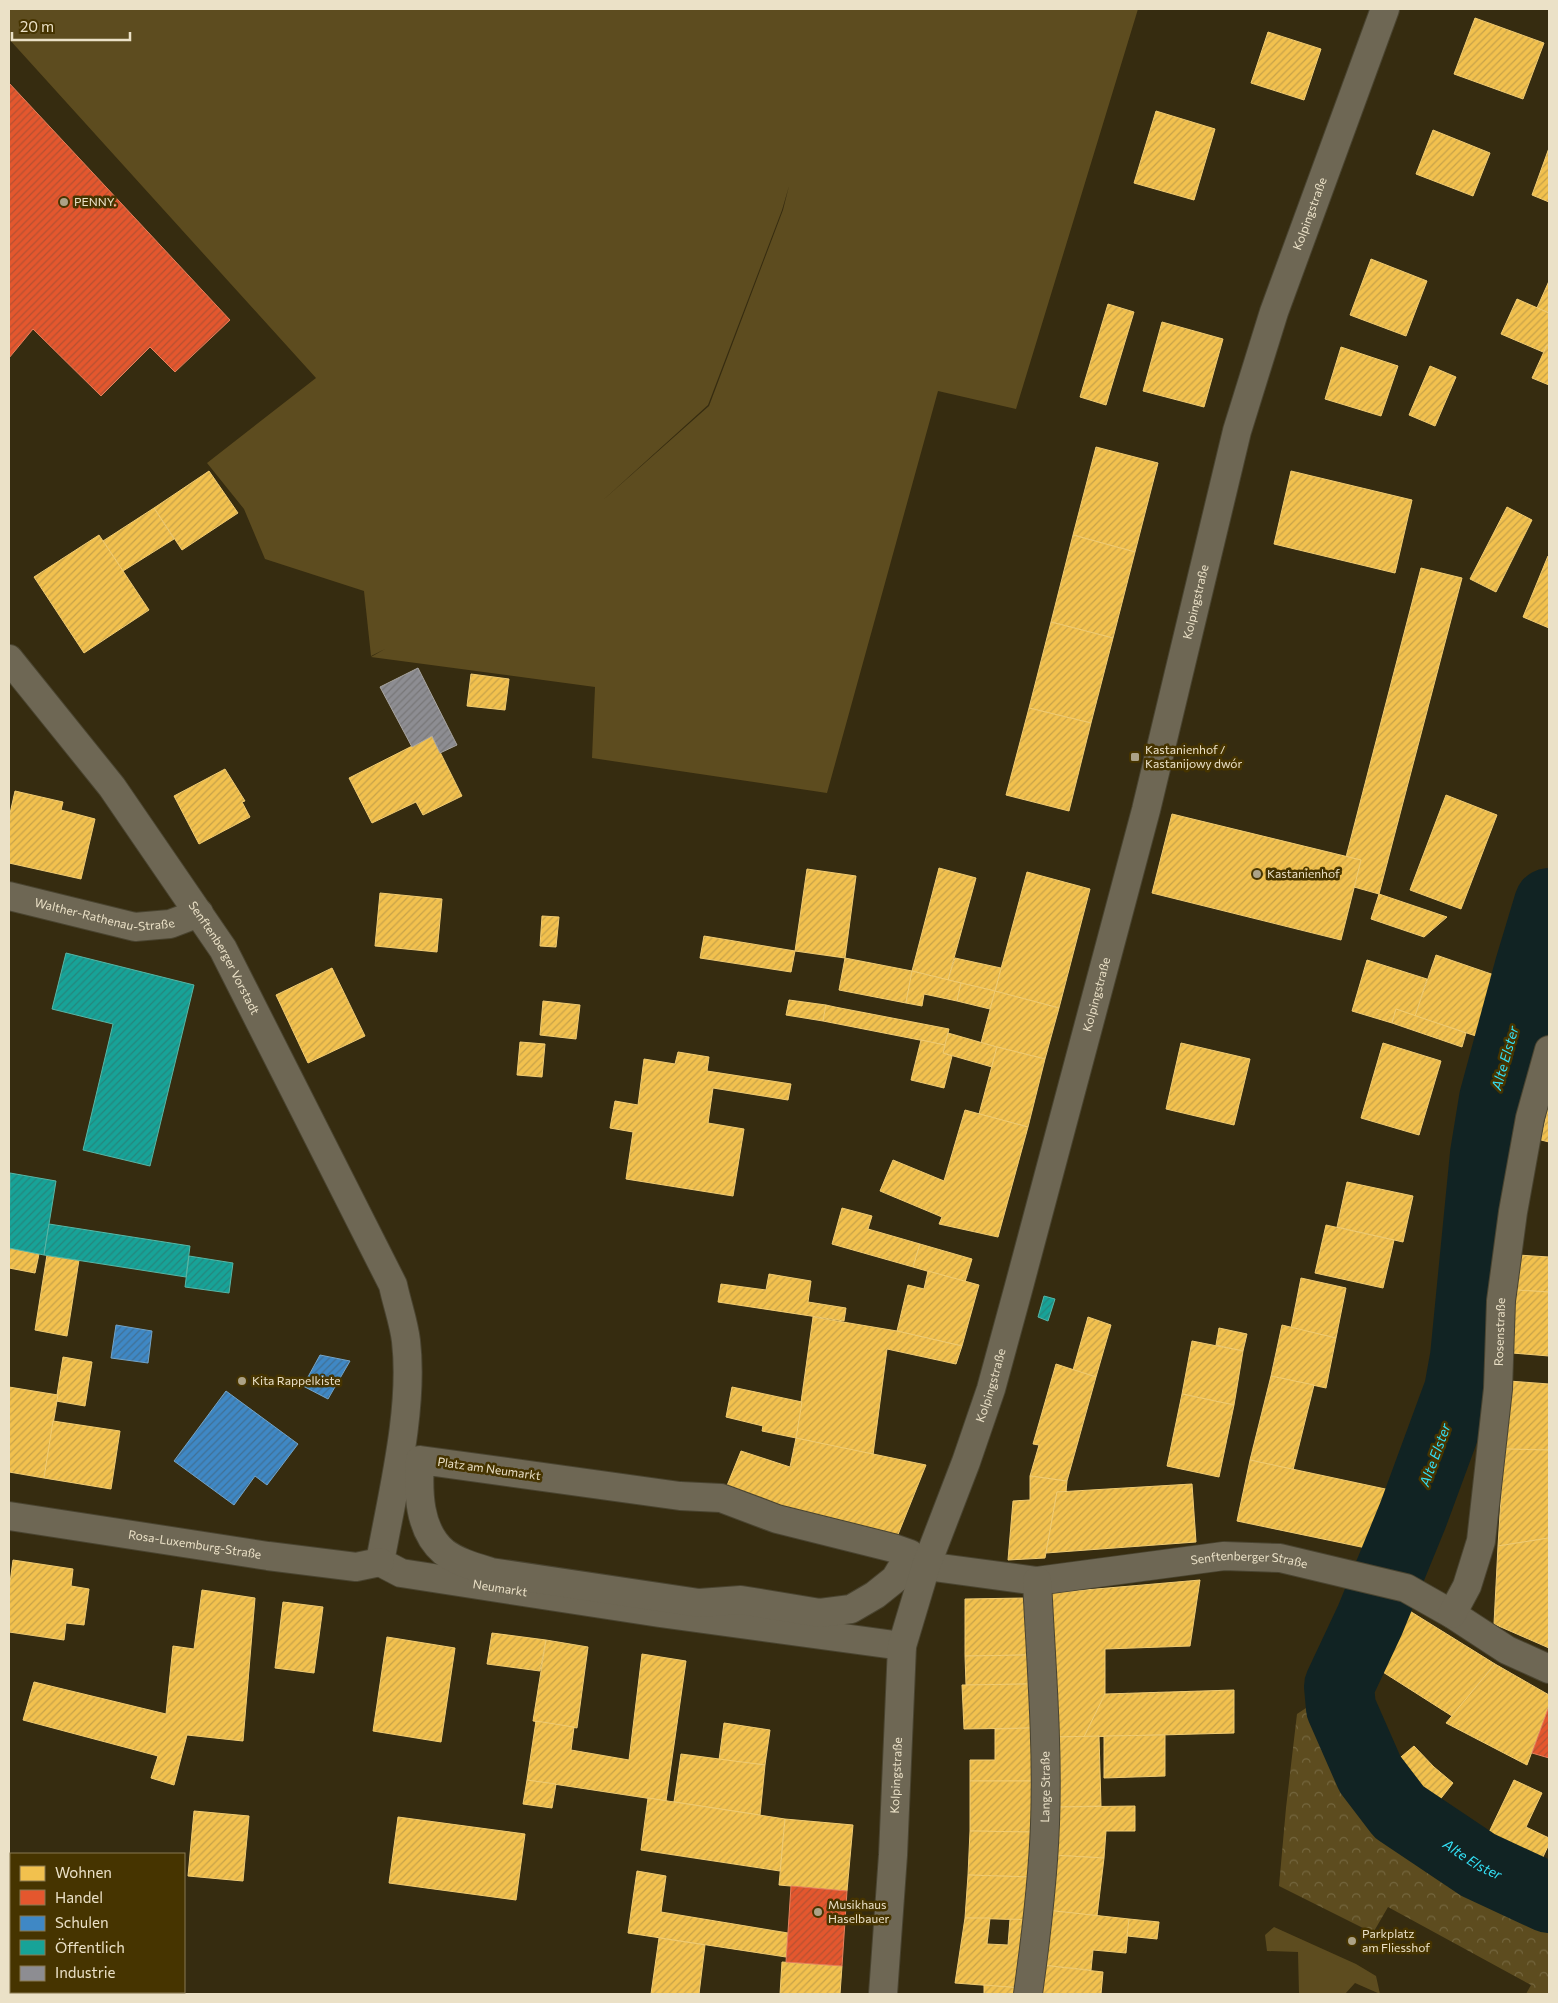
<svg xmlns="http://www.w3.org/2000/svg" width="1558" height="2003" font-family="Commissioner,sans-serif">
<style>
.green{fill:#5d4c1f;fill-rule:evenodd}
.forest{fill:url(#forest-crowns)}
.homes{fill:url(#homes-hatch);stroke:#f0cb72}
.shops{fill:url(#shops-hatch);stroke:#e6805c}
.schools{fill:url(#schools-hatch);stroke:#73a3c6}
.public{fill:url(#public-hatch);stroke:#57b6a6}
.industry{fill:url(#industry-hatch);stroke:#a9a6a2}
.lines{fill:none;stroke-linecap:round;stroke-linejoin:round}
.river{stroke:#112323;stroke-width:70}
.minor-casing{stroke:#4a4430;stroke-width:30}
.minor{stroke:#6e6754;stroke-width:28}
.poi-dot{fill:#aca287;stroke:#463400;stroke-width:2}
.labels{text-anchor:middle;stroke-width:5;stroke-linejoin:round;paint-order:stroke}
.poi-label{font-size:12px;fill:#ebe1c7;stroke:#463400;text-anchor:start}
.street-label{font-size:12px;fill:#ebe1c7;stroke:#463400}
.water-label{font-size:14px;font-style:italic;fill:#33dff5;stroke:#463400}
</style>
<defs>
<pattern id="forest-crowns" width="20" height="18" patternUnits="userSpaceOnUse" patternTransform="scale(1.25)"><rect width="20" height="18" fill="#5d4c1f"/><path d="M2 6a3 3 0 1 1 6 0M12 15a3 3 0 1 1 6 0" fill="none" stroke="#74663e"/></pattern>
<pattern id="homes-hatch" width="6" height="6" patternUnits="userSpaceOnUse" patternTransform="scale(1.25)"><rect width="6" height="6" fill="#f2c14e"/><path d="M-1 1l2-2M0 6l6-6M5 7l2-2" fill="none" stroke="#c7a24a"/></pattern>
<pattern id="shops-hatch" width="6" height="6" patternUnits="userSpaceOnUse" patternTransform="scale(1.25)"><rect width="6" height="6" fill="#e4572e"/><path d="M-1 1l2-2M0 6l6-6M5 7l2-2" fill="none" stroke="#b55132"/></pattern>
<pattern id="schools-hatch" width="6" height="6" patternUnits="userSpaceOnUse" patternTransform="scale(1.25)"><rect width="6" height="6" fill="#3f88c5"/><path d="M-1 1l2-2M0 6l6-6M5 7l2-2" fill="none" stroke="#417095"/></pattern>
<pattern id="public-hatch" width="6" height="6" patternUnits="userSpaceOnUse" patternTransform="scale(1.25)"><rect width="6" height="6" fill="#17a398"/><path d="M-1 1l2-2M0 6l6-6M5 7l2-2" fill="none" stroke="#25867c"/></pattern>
<pattern id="industry-hatch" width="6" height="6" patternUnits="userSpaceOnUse" patternTransform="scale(1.25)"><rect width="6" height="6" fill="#8d8d92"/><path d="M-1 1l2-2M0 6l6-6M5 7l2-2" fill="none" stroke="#787778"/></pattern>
</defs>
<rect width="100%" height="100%" fill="#362c10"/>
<g class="green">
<path d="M9,9h1129l-122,400 -78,-18 -111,402 -235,-35 3,-71 -224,-30 14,-8 -14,7 -7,-65 -99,-32 -21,-50 -37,-46 109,-85 -307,-339zM789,186l-6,24 -74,196 -107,95 106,-96 74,-195z"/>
<polygon points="1274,1927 1356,1964 1376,1976 1380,1994 1355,1983 1345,1994 1299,1994 1298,1952 1267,1951 1265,1935"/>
</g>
<polygon class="forest" points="1334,1707 1363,1780 1389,1824 1454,1866 1549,1914 1549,1994 1526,1994 1531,1985 1388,1907 1373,1933 1279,1886 1286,1808 1297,1714 1306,1708"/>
<g class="homes">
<polygon points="1475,18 1544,43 1523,99 1454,74"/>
<polygon points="1268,32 1321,49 1304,100 1251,83"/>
<polygon points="1156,111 1215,129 1194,200 1134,183"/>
<polygon points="1433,130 1490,153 1473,196 1416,174"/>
<polygon points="1549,148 1549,202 1532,195"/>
<polygon points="1371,259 1427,281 1406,336 1350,315"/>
<polygon points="1549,281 1549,313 1537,308"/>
<polygon points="1517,299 1549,313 1549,346 1547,345 1543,352 1501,334"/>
<polygon points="1108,304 1134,312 1106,405 1080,397"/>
<polygon points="1162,322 1223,339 1204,407 1143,391"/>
<polygon points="1547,345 1549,346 1549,385 1532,378"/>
<polygon points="1341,347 1398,366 1381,416 1325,399"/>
<polygon points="1430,366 1456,377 1435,426 1409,415"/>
<polygon points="1096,447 1158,463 1135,552 1073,535"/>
<polygon points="209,471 238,513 182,550 154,508"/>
<polygon points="1291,471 1412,500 1395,573 1274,544"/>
<polygon points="1507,507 1532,520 1496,592 1470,579"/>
<polygon points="154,508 174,539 123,571 103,541"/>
<polygon points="99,535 149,610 84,653 34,577"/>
<polygon points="1073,535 1135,552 1113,638 1051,622"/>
<polygon points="1548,556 1549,556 1549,628 1523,617"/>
<polygon points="1421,568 1462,578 1379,894 1354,887 1361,860 1346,857"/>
<polygon points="1051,622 1113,638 1091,723 1029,708"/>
<polygon points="471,674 509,679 505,710 467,706"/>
<polygon points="1029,708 1091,723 1069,811 1006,795"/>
<polygon points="432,736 462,796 423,815 416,802 372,823 349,778"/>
<polygon points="225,769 245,801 242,802 250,817 199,844 174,796"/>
<polygon points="15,791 63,802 61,810 95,819 81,879 9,863 9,818"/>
<polygon points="1446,795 1497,815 1461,909 1410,890"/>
<polygon points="1172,814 1361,860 1341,940 1152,893"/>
<polygon points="939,868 976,878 948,980 912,971"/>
<polygon points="807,869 856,876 845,958 795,951"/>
<polygon points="1027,872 1090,889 1059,1008 995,991"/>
<polygon points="380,893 442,899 437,952 375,946"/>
<polygon points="1379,894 1447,917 1424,937 1371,919"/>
<polygon points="542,916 559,917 556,947 540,946"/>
<polygon points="704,936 795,951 791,972 700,958"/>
<polygon points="1436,955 1500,977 1479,1037 1415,1016"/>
<polygon points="845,958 912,971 906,1003 839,990"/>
<polygon points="955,958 1001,968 995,991 948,980"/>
<polygon points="1367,960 1427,979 1415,1016 1396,1009 1392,1023 1352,1011"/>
<polygon points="332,968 365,1036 308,1063 276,995"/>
<polygon points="912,971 961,983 957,1001 924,994 922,1006 906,1003"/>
<polygon points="961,983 995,991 990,1009 957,1001"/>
<polygon points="995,991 1059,1008 1045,1059 981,1043"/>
<polygon points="789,1000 826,1005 823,1021 786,1015"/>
<polygon points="543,1001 580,1005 576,1039 540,1035"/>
<polygon points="826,1005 835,1007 949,1029 945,1045 823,1021"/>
<polygon points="1396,1009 1466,1033 1462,1047 1392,1023"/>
<polygon points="948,1033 997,1047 992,1067 943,1053"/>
<polygon points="921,1040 945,1045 943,1053 952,1056 944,1088 911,1080"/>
<polygon points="520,1042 545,1044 542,1077 517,1075"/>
<polygon points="1181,1043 1250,1059 1234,1125 1166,1109"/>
<polygon points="1383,1043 1441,1061 1419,1135 1361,1118"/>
<polygon points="997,1047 1045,1059 1028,1127 979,1114"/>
<polygon points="678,1052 709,1057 707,1071 791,1084 788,1100 713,1088 708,1123 744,1129 733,1196 626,1179 633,1132 610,1128 615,1101 638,1105 644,1059 675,1064"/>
<polygon points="1549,1103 1549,1142 1541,1140"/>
<polygon points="965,1110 1028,1127 998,1237 939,1224 942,1217 880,1191 893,1160 944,1181"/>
<polygon points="1347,1182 1413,1196 1403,1242 1337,1227"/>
<polygon points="842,1208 872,1216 868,1229 920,1244 913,1267 832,1244"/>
<polygon points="1326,1225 1394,1240 1383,1288 1315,1273"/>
<polygon points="920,1244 972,1259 965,1282 913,1267"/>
<polygon points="9,1248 39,1254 35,1273 9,1268"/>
<polygon points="47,1255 79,1260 67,1336 35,1330"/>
<polygon points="1518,1255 1549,1257 1549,1292 1516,1290"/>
<polygon points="928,1271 979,1285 962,1346 897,1331 908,1285 924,1289"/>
<polygon points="769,1274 811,1281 808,1302 846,1308 844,1321 718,1302 721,1284 766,1290"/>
<polygon points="1301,1278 1346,1288 1336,1338 1291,1328"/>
<polygon points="1516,1290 1549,1292 1549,1356 1512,1353"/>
<polygon points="813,1317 897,1331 962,1346 956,1364 887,1349 873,1455 796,1438"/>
<polygon points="1088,1317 1111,1325 1096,1377 1073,1370"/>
<polygon points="1282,1325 1336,1338 1326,1388 1271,1376"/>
<polygon points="1219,1328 1247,1334 1243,1351 1216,1345"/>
<polygon points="1192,1341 1243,1351 1234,1405 1182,1394"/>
<polygon points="63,1357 92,1362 85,1406 56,1401"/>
<polygon points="1056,1364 1096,1377 1067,1481 1030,1476 1039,1445 1033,1444"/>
<polygon points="1271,1376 1314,1385 1293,1470 1250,1460"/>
<polygon points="1509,1381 1549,1384 1549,1450 1504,1449"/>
<polygon points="9,1387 58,1395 44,1478 9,1472"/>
<polygon points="732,1387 802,1402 796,1438 762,1431 763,1426 726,1417"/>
<polygon points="1182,1394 1234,1405 1219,1477 1167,1466"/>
<polygon points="53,1421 120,1431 111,1489 44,1478"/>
<polygon points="796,1438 926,1465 893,1547 722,1498 741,1451 790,1467"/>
<polygon points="1504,1449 1549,1450 1549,1538 1498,1546"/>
<polygon points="1250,1460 1390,1490 1366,1548 1237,1521"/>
<polygon points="1030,1476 1067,1481 1066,1492 1057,1492 1045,1558 1008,1560 1013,1501 1030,1500"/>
<polygon points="1192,1484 1196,1542 1046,1553 1057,1492"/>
<polygon points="1549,1538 1549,1648 1494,1624 1498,1546"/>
<polygon points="13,1560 73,1569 71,1586 89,1589 84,1625 66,1623 64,1640 9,1632 9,1590"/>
<polygon points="1200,1580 1190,1646 1105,1649 1105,1694 1084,1737 1054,1737 1050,1593"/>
<polygon points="202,1590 255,1598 243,1741 187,1735 174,1785 151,1778 158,1756 23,1720 34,1682 166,1714 173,1646 194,1649"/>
<polygon points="1025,1598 1028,1655 965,1656 965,1599"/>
<polygon points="1392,1600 1495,1664 1452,1716 1364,1660"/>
<polygon points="283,1602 323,1607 314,1673 275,1668"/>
<polygon points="492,1633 546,1640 540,1671 487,1664"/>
<polygon points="387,1637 455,1648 441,1742 373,1731"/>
<polygon points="546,1640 588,1647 577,1728 533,1721"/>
<polygon points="642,1654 686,1661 666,1801 527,1780 536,1721 574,1727 571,1750 629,1760"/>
<polygon points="1028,1655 1029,1684 966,1685 965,1656"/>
<polygon points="1495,1664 1549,1695 1549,1706 1527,1765 1446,1723"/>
<polygon points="1029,1684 1032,1728 964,1729 962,1685"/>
<polygon points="1234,1690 1234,1733 1084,1737 1105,1694"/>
<polygon points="724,1723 770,1730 765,1765 719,1760"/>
<polygon points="1032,1728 1034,1781 970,1781 970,1760 995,1760 995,1729"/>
<polygon points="1165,1735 1165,1776 1104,1778 1104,1736"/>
<polygon points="1099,1736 1101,1806 1056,1807 1054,1737"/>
<polygon points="1414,1746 1434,1767 1453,1783 1431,1811 1405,1790 1389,1767"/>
<polygon points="681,1754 765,1765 760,1815 674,1802"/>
<polygon points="527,1780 556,1784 552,1808 523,1804"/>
<polygon points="1514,1780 1542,1793 1526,1827 1549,1838 1549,1844 1536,1872 1482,1847"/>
<polygon points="970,1781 1034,1781 1034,1832 970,1831"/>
<polygon points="648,1798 785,1819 780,1871 641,1850"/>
<polygon points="1135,1806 1135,1831 1106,1831 1104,1858 1052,1855 1056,1807"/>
<polygon points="194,1811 249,1816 243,1881 188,1876"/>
<polygon points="398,1817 525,1834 516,1900 389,1883"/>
<polygon points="785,1819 853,1825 847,1891 779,1885"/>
<polygon points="970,1831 1034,1832 1032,1877 968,1875"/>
<polygon points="1052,1855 1104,1858 1097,1916 1046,1910"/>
<polygon points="637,1871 666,1876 661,1912 788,1933 786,1957 628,1933"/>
<polygon points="968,1875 1032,1877 1029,1920 965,1918"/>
<polygon points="1046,1910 1129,1919 1126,1953 1093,1950 1091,1970 1041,1965"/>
<polygon points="965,1918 990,1918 987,1944 1008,1945 1010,1919 1029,1920 1021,1988 955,1983"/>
<polygon points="1129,1919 1159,1922 1157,1939 1127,1936"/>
<polygon points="659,1938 705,1945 699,1994 651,1994"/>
<polygon points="782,1962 842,1966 840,1994 780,1994"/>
<polygon points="1041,1965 1103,1972 1101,1994 1036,1994"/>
<polygon points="984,1985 1021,1988 1020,1994 984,1994"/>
</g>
<g class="shops">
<polygon points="9,83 230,320 175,372 150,347 101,396 33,329 9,358"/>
<polygon points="1549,1706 1549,1758 1532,1753"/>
<polygon points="791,1886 847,1891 842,1966 786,1962"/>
</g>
<g class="schools">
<polygon points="116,1325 152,1331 148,1363 111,1358"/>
<polygon points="320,1355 350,1361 328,1399 303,1386"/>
<polygon points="226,1391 298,1444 267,1485 255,1476 234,1505 174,1461"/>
</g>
<g class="public">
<polygon points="66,953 194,985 150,1166 83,1150 113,1024 52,1009"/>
<polygon points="10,1173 56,1181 44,1255 9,1248"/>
<polygon points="49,1224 190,1246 186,1277 44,1255"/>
<polygon points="189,1256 233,1263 229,1293 185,1287"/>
<polygon points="1044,1296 1055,1299 1048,1321 1038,1317"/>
</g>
<polygon class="industry" points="418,668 457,745 440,753 432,736 412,747 380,687"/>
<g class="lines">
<path class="river" id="s1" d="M1549,903l-19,63 -36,133 -9,55 -20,203 -6,33 -46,125 -43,105 -31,66 2,22 29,66 29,38 79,53 71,33"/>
<defs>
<g id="minor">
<path id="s2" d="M9,659l103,128 111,162 170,336c4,19 11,38 13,56 8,68 -14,154 -26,221l21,11 259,40 242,33"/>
<path id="s3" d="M9,896l126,31 35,-3 29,-11"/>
<path d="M420,1460l260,36 41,2 56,21 116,29 17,6 -15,25 -20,16 -24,14 -31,4 -79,-13 -42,3 -208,-31c-16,-5 -34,-10 -47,-20 -26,-22 -26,-61 -24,-92z"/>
<path id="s4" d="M9,1516l259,40 88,11 24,-5"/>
<path id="s5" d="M926,1566l111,15 187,-25 56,2 126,30 46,26 55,36 42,19"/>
<path id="s6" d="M1452,1614l15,-28 14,-45 17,-152 3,-88 12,-89 17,-94 19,-68"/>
<path id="s7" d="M883,1994l10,-139 9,-209 24,-80 40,-104 25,-73 27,-99 128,-480 91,-379 37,-119 111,-303"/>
<path id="s8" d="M1028,1994c8,-57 15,-113 17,-170 3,-81 -4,-162 -8,-243"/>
</g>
</defs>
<use href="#minor" class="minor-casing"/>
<use href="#minor" class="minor"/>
</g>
<g class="poi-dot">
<circle cx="64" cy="202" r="5"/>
<rect x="1130" y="752" width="10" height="10" rx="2.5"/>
<circle cx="1257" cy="874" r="5"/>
<circle cx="242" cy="1381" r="5"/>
<circle cx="818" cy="1912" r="5"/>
<circle cx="1352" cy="1941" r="5"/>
</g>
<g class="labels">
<g class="poi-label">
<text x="74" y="206">PENNY.</text>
<text x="1145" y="754">Kastanienhof /<tspan x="1145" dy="14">Kastanijowy dwór</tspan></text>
<text x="1267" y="878">Kastanienhof</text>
<text x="252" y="1385">Kita Rappelkiste</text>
<text x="828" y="1909">Musikhaus<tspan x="828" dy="14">Haselbauer</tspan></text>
<text x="1362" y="1938">Parkplatz<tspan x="1362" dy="14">am Fliesshof</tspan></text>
</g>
<g class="street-label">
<text dy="4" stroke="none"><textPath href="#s7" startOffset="1839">Kolpingstraße</textPath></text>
<text dy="4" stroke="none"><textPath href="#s7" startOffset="1434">Kolpingstraße</textPath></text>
<text dy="4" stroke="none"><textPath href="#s3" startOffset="98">Walther-Rathenau-Straße</textPath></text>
<text dy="4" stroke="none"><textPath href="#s2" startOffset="369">Senftenberger Vorstadt</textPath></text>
<text dy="4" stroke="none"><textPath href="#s7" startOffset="1029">Kolpingstraße</textPath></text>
<text dy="4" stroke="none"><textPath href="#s6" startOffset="289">Rosenstraße</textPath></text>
<text dy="4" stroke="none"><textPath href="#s7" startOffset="624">Kolpingstraße</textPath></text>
<text transform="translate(489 1469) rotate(8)" y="4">Platz am Neumarkt</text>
<text dy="4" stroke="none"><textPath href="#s4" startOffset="188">Rosa-Luxemburg-Straße</textPath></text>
<text dy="4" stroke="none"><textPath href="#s5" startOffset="326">Senftenberger Straße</textPath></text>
<text dy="4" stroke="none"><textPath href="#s2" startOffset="1142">Neumarkt</textPath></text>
<text dy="4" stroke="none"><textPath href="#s7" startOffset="219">Kolpingstraße</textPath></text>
<text dy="4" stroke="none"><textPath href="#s8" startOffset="208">Lange Straße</textPath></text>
</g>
<g class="water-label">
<text transform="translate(1505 1058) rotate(-74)" y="5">Alte Elster</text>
<text transform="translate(1435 1455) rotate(-70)" y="5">Alte Elster</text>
<text dy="5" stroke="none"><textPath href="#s1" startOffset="1046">Alte Elster</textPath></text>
</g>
</g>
<rect width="1558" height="2003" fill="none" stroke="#ebe1c7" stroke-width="20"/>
<rect x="10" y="1853" width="175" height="140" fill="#463400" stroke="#887950"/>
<rect x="20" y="1866" width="25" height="15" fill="#f2c14e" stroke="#887950"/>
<text x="55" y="1878" font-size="15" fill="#ebe1c7">Wohnen</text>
<rect x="20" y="1890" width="25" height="15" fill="#e4572e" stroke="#887950"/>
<text x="55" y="1903" font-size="15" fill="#ebe1c7">Handel</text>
<rect x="20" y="1916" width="25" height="15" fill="#3f88c5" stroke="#887950"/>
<text x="55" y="1928" font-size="15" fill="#ebe1c7">Schulen</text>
<rect x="20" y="1940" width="25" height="15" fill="#17a398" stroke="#887950"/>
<text x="55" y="1953" font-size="15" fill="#ebe1c7">Öffentlich</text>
<rect x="20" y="1966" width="25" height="15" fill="#8d8d92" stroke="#887950"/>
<text x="55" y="1978" font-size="15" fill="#ebe1c7">Industrie</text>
<path d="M12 32v8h118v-8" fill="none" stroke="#ebe1c7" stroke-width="2.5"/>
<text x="20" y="32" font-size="15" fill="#ebe1c7" stroke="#463400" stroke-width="4" paint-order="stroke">20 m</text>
</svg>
